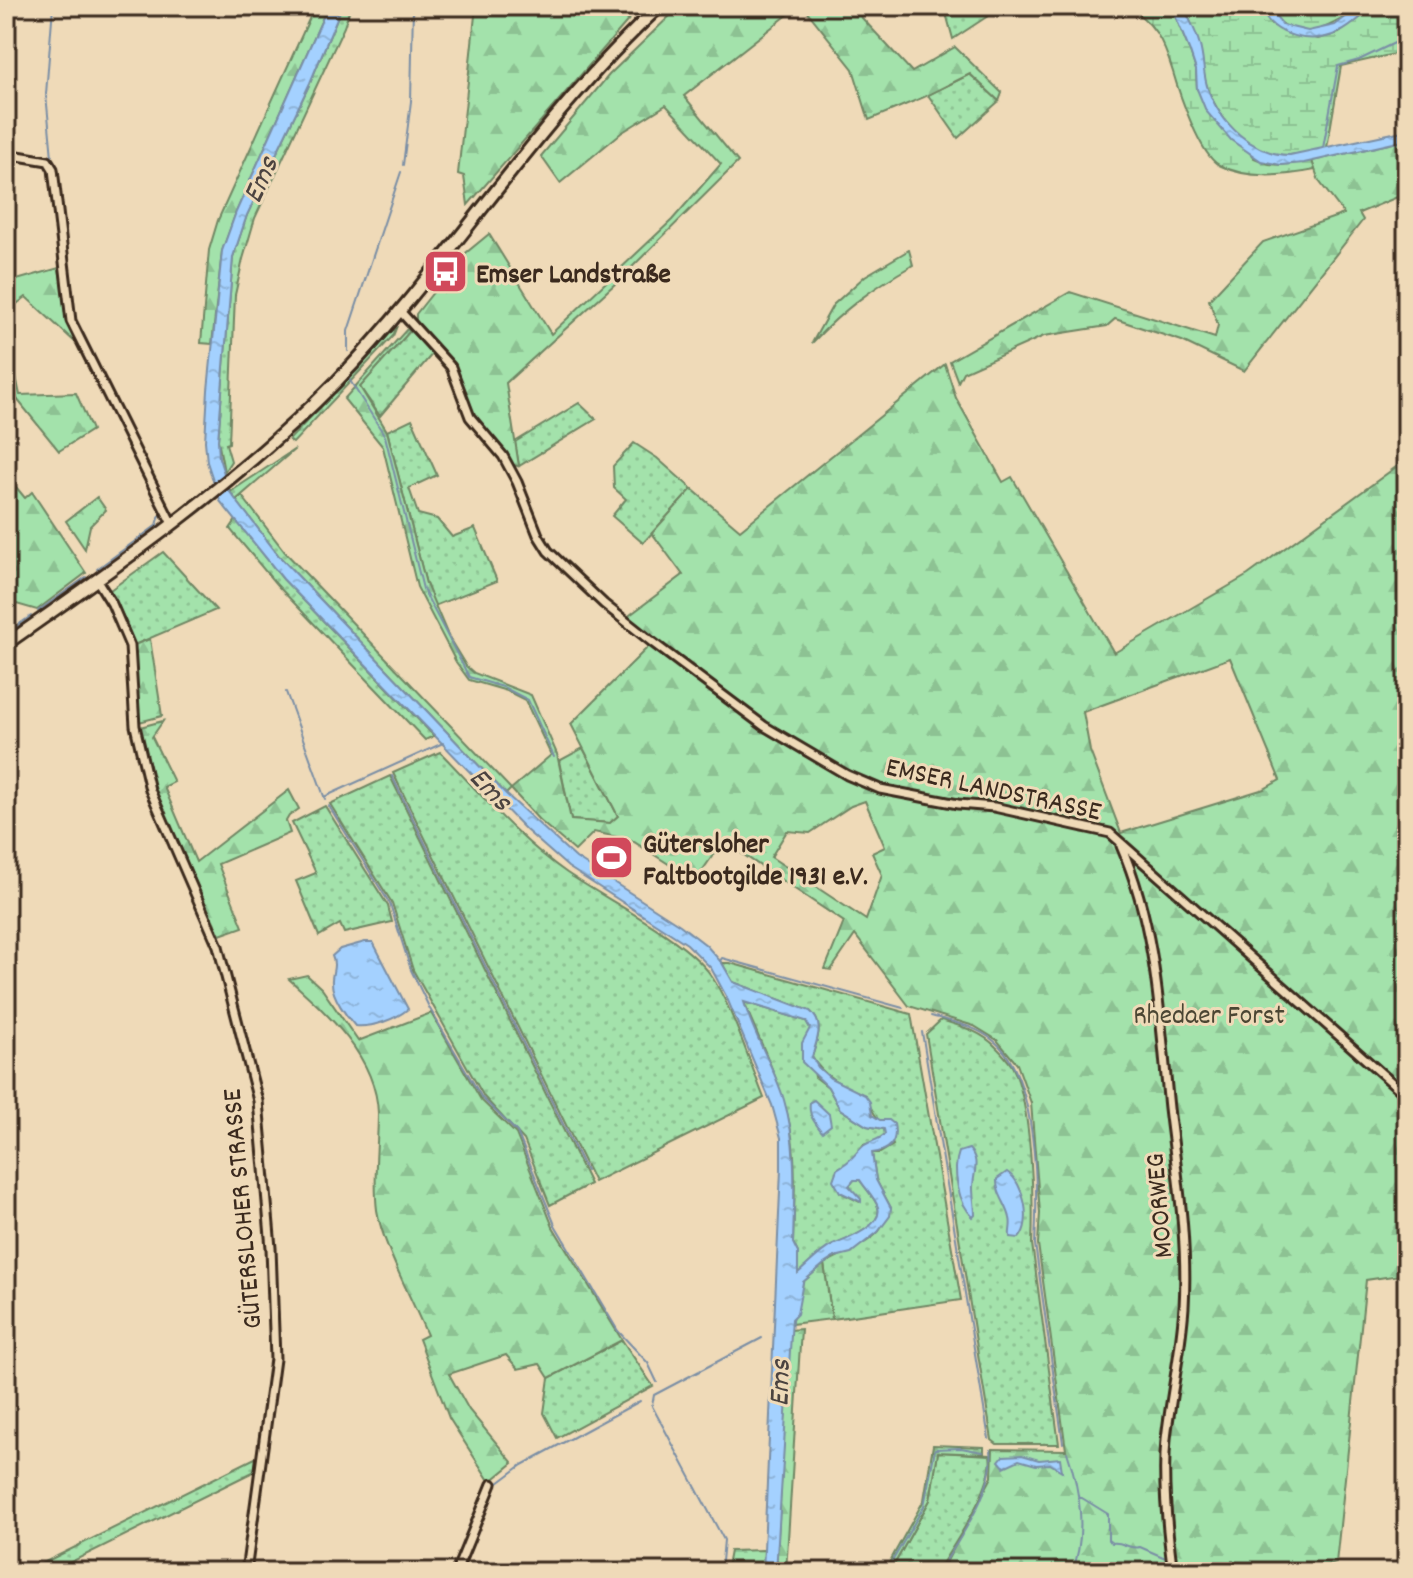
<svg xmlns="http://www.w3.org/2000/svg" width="1413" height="1578" font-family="Dekko,sans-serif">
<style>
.grass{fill:url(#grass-dots);stroke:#6f8664;stroke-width:2}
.forest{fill:url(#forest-firs);stroke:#6f8664;stroke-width:2;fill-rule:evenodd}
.wetland{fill:url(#wetland-marsh);stroke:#6f8664;stroke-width:2}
.water{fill:url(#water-ripples);stroke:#7a8ea5;stroke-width:2;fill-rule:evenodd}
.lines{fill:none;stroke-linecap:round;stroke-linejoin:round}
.stream{stroke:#7a8ea5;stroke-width:2}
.street-casing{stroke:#3b2a1e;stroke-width:13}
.secondary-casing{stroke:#3b2a1e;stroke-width:16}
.street{stroke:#efdab8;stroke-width:7}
.secondary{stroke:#efdab8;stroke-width:10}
.labels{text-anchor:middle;stroke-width:6;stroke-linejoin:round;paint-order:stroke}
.poi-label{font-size:28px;font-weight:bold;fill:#3b2a1e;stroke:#efdab8;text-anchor:start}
.street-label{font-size:28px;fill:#3b2a1e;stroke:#efdab8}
.park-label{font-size:28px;fill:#4b4633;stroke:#efdab8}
.water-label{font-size:30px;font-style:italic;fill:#4b4340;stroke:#efdab8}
</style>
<defs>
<pattern id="grass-dots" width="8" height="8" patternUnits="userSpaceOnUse" patternTransform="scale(2)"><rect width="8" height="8" fill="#a3e2ab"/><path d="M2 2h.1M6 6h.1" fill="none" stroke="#8dc293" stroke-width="1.8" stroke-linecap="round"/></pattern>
<pattern id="forest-firs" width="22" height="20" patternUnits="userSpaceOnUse" patternTransform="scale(2)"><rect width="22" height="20" fill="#a3e2ab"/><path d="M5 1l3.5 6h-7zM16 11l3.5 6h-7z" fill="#8dc293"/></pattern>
<pattern id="wetland-marsh" width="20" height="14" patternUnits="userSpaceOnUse" patternTransform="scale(2)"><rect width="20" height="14" fill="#a3e2ab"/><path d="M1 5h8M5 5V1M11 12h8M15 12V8" fill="none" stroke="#8dc293"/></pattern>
<pattern id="water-ripples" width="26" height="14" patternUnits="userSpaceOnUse" patternTransform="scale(2)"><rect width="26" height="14" fill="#a4d1ff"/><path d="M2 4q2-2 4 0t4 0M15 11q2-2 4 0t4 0" fill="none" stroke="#8eb4da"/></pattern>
</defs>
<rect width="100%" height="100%" fill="#efdab8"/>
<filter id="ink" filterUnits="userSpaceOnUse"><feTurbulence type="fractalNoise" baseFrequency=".0125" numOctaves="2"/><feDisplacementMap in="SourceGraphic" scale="16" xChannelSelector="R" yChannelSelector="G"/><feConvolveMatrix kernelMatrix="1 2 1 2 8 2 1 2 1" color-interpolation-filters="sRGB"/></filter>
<g filter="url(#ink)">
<g class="grass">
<polygon points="342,6 351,6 344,27 255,218 243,259 235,295 229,443 226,444 231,461 224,472 218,440 233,257 247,215 310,83"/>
<polygon points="944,6 1003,6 953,39"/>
<polygon points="970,74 999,101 958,138 928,95"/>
<polygon points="410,331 433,353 380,416 360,387"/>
<polygon points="579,403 596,419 519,466 515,442"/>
<polygon points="412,419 437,475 409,488 418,514 437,519 452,537 475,528 497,581 434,606 426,584 387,431"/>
<polygon points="634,443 657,458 692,489 643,543 612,516 626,499 614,488 613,466"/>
<polygon points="242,496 285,552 511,789 506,794 279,556 236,500"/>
<polygon points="236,520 283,579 434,736 425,740 276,584 230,529"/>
<polygon points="163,552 216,610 134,645 126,622 110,590"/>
<polygon points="583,748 618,816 610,823 571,820 559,761"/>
<path d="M440,752c40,41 79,88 127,121 40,27 111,62 140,97 22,28 43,93 57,128l-170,84 -201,-409z"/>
<polygon points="390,776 590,1184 550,1205 524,1140 484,1097 413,970 392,903 330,804"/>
<polygon points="325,806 388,906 392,922 344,933 340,924 319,936 296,881 316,873 292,823"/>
<path d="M722,963h8l181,51 50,286 -129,19 -8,-55c15,-9 43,-19 55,-33 5,-6 8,-16 12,-23l-15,-28 -4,-27h8l13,-8c-9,-19 -21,-31 -28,-50 -21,-9 -41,-17 -53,-38 5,-17 13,-33 -2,-46l-77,-29z"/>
<path d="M744,1002l62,19 4,7 -2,7 7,42 13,10 12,22 27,17 17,3 1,5 -6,6 -16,5 -9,14 -17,10 3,23 20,10 -11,-16 5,-6h6c5,8 15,18 18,27 6,20 -34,33 -46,39 -12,6 -24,19 -35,28l1,-21 -5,-10c1,-36 4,-71 -1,-106 -7,-47 -31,-92 -48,-135z"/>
<path d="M941,1020c19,6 40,11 55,27 5,5 12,13 16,19 20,38 22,134 20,178l27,200h-62l-5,-4 -66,-406z"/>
<polygon points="622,1340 653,1386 557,1438 544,1413 549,1378"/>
<path d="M938,1452l52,3c6,31 -37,90 -53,117h-47l40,-72z"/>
<polygon points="259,1456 257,1470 51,1572 25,1572"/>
</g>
<g class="forest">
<polygon points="315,6 328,6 236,212 222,251 212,344 201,343 209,250 218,220"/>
<polygon points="476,6 619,6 631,17 468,205 464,176 458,174"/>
<polygon points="680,6 799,6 684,96 738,162 616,283 506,383 519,466 511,465 474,416 454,365 416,321 416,314 461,257 489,234 551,334 672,220 721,164 666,105 621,133 560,183 541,156 609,75"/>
<polygon points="803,6 851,6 912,72 955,47 1002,93 999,101 970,74 924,97 869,120 853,69"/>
<polygon points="1407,140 1407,193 1359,213 1363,220 1244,371 1182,341 1115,319 1107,326 1044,336 963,372 958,382 950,361 1070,292 1215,338 1218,325 1209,300 1263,242 1344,214 1319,181 1312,161"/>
<path d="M909,250l4,15c-42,24 -68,43 -101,78l21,-38 32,-29z"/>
<polygon points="59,268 68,323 77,344 26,297 6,312 6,283"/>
<polygon points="397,326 393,336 293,443 289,440"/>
<path d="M407,329l3,2 -50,56 27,44 39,153 23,54 17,28 8,7 57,22 26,59 14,66 39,3 8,-7 -47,-92 84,-84 -29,-22 57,-43 -31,-42 40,-44 48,41 205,-166 11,34 47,84 9,-5 102,176 134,-78 159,-116v815l-41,6 -30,283 -18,5 1,4h-378l51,-95 1,-28 73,1 -28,-206 2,-31 -9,-110 -14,-39 -20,-24 -23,-14 -65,-20 -54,-71 -24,35 -6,-1 19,-47 -121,-81 -28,40 -64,-41 -37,-8 -19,19 -36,-31 -28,-31 40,-34 -26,-55 -18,-9 -38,-11 -13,-18 -39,-75 -34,-140 -39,-48zM1230,658l50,122 -16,9 -143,44 -31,-82 -7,-39zM865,801l20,46 -13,6 10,22 -16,45 -95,-63 16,-26 23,2 41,-27z"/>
<polygon points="6,355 12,358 20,395 76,393 92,430 59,451 8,388"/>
<polygon points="295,449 236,500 230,492"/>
<polygon points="16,487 25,498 32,492 86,573 37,610 6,601 6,496"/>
<polygon points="97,497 106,510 90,526 85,549 66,521"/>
<polygon points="150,639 162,716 139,722 134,645"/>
<polygon points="163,721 152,737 174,782 164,787 196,862 289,790 299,809 289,816 286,821 290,833 218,864 243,927 220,935 153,789 140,727"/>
<path d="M307,975l15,14 36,52 73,-28 50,87 35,34 37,93 69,113 -73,38 -9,-14 -22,5 -12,-14 -57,19 20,36 44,53 -23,19 -41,-64 -30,-79 8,-4c-14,-34 -45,-91 -50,-125 -4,-31 1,-65 1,-97 -2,-56 -50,-99 -89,-134z"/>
<polygon points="824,1264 832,1319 791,1324 803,1282"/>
<polygon points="801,1329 786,1572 776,1572 790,1330"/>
<polygon points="933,1445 984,1447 984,1454 938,1452 930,1500 890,1572 884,1572 924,1500"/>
<polygon points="764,1550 763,1572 726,1572 730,1551"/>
</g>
<g class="wetland">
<path d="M1124,6h47l18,43 7,21 1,19 57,69 15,6 12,1 31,-4 3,9c-31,6 -67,10 -96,-5 -19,-10 -40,-72 -46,-93 -9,-29 -19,-53 -49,-66z"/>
<path d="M1183,6h76l12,19 47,14 21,-6 37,-27h31v45l-66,15 -14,82c-16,3 -33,9 -49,7 -32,-4 -60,-38 -70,-66 -7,-17 -8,-36 -13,-54 -2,-10 -8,-20 -12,-29z"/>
<path d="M1268,6h92c-29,23 -69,43 -92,0z"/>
</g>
<g class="water">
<path d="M328,6h14l-32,77 -63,132 -14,42 -15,183 1,18 11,34 49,64 227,238 70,64 104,67 26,20 16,18 11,19 77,29c15,13 7,28 2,46l6,10 12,11 35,17 5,7 2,13 8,5h9l5,4c4,19 -5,27 -22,29l4,27 15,28 -1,8 -12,16 -27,21 -16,4 -11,7 -21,18 -6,32 -5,5 -16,253h-13l18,-403v-31l-9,-33 -46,-109 -15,-28 -24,-24 -119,-77 -42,-37 -243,-251 -63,-78 -13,-39 -2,-21 3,-51 14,-139 14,-39zM744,1002l62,19 4,7 -8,15v19l26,25 12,22 27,17 17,3 1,5c-7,7 -17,7 -23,13 -11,11 -10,13 -25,22l-4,11 7,12 21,10v-3l-12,-13 5,-6h6c5,8 15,18 18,27 6,19 -33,33 -45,38 -13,6 -24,19 -35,28v-20l-5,-10c1,-48 5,-96 -9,-143 -10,-33 -30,-64 -40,-98z"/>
<path d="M1171,6h12c6,13 14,26 17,40 4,14 3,29 8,43 12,34 45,66 82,66l117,-25v10l-103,23 -23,2 -20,-4 -30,-21 -25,-29 -9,-22 -1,-19 -7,-21z"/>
<path d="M1259,6h9l15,19 25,6 27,-6 25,-19h16c-13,7 -22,20 -36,26 -29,14 -68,5 -81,-26z"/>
<path d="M365,942h8l35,67c-12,10 -36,19 -53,17 -8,-9 -23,-29 -23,-43 -1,-10 5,-16 0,-27l8,-7z"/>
<path d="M814,1100l15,14 2,11 -9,7c-8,-10 -14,-17 -12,-30z"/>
<path d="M969,1149c12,12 4,24 4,39 0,9 2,18 2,27l-2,2c-15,-14 -21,-46 -14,-65z"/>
<path d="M1007,1172c17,10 26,51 12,66l-9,-1c-1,-7 2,-11 0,-19 -3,-14 -14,-24 -13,-39z"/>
<polygon points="1022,1455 1039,1460 1060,1458 1062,1471 1050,1464 1036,1465 1019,1460 1004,1467 999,1461 1003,1456"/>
</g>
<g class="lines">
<g class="stream">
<polyline points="1323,148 1338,66 1359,60 1407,37"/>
<polyline points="52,157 46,94 53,6"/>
<polyline points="403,165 411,101 413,6"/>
<polyline points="348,351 348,331 401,172"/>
<polyline points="349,379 385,436 423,589 469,677 503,687 528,700 554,757"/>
<polyline points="97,569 157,525 160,515"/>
<polyline points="38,611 86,577"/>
<polyline points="6,633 31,616"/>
<polyline points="286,692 325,799"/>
<polyline points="392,776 586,1171"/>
<polyline points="324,797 443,743"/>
<polyline points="329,806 390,904 411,970 430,1009 482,1098 517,1132 555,1225 618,1331 648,1363 657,1382"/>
<polyline points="720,961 722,958 903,1008"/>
<path d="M931,1016c22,6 45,10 63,25 44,36 44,150 41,203l28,199"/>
<polyline points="922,1032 989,1439"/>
<path d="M1067,1452c13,37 20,83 5,120"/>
<polyline points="498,1483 522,1465 640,1401"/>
<path d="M1078,1498h4l26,16v26l4,3c11,-2 17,7 28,4l30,13"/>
<polyline points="1176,1563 1180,1572"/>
<polyline points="721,1572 724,1540 652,1406 654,1395 762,1338"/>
<polyline points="886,1572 924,1506 935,1449 961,1448 983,1452"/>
<path d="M939,1572c20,-34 57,-82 52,-122"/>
<polyline points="1301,1572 1308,1572"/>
</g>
<defs>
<g id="street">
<polyline points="6,154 48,161 53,169 71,321 172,524"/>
<polyline points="400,311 451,367 470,417 503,456 517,482 538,535 548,551 604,604 652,642 764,726 847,775 880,789 958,804 994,807 1110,833 1407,1096"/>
<polyline points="97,580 112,604 130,646 135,726 150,790 218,946 258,1101 271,1248 275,1359 246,1572"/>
<path d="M1121,846c36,82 39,175 48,262 8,67 19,131 15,199 -3,44 -13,88 -18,132 -4,43 1,90 7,133"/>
<polyline points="456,1572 492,1484"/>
</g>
<path id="secondary" d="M6,644c116,-81 232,-162 331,-263 115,-119 201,-263 323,-375"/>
</defs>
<use href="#street" class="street-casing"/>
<use href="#secondary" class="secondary-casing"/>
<use href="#street" class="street"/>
<use href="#secondary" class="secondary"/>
</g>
</g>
<defs>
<symbol id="bus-square" viewBox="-11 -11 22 22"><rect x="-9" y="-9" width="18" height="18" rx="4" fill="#d1495b" stroke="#efdab8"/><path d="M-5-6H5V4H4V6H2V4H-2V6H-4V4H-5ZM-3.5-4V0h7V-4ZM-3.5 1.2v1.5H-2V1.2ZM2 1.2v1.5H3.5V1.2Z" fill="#fff"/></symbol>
<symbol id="stadium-square" viewBox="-11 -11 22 22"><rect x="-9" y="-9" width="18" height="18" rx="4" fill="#d1495b" stroke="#efdab8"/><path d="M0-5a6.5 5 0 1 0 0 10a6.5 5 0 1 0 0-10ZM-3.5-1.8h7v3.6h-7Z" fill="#fff"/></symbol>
</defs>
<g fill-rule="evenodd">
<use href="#bus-square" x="420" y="246" width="51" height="51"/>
<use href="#stadium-square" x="586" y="832" width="51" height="51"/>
</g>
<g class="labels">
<g class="poi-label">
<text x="476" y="282">Emser Landstraße</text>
<text x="643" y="852">Gütersloher<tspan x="643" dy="32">Faltbootgilde 1931 e.V.</tspan></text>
</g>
<g class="street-label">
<text transform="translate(994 787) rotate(12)" y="10">EMSER LANDSTRASSE</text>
<text transform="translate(1157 1206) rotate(-95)" y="10">MOORWEG</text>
<text transform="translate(240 1209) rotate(-95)" y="10">GÜTERSLOHER STRASSE</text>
</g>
<g class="park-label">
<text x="1209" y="1023">Rhedaer Forst</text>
</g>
<g class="water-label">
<text transform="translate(259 179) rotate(-66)" y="10">Ems</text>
<text transform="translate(492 788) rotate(46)" y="10">Ems</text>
<text transform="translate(778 1383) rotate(-88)" y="10">Ems</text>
</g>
</g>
<rect width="1413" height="1578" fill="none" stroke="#efdab8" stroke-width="32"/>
<rect x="16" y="16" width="1381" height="1546" fill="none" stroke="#3b2a1e" stroke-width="3" filter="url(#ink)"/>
</svg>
